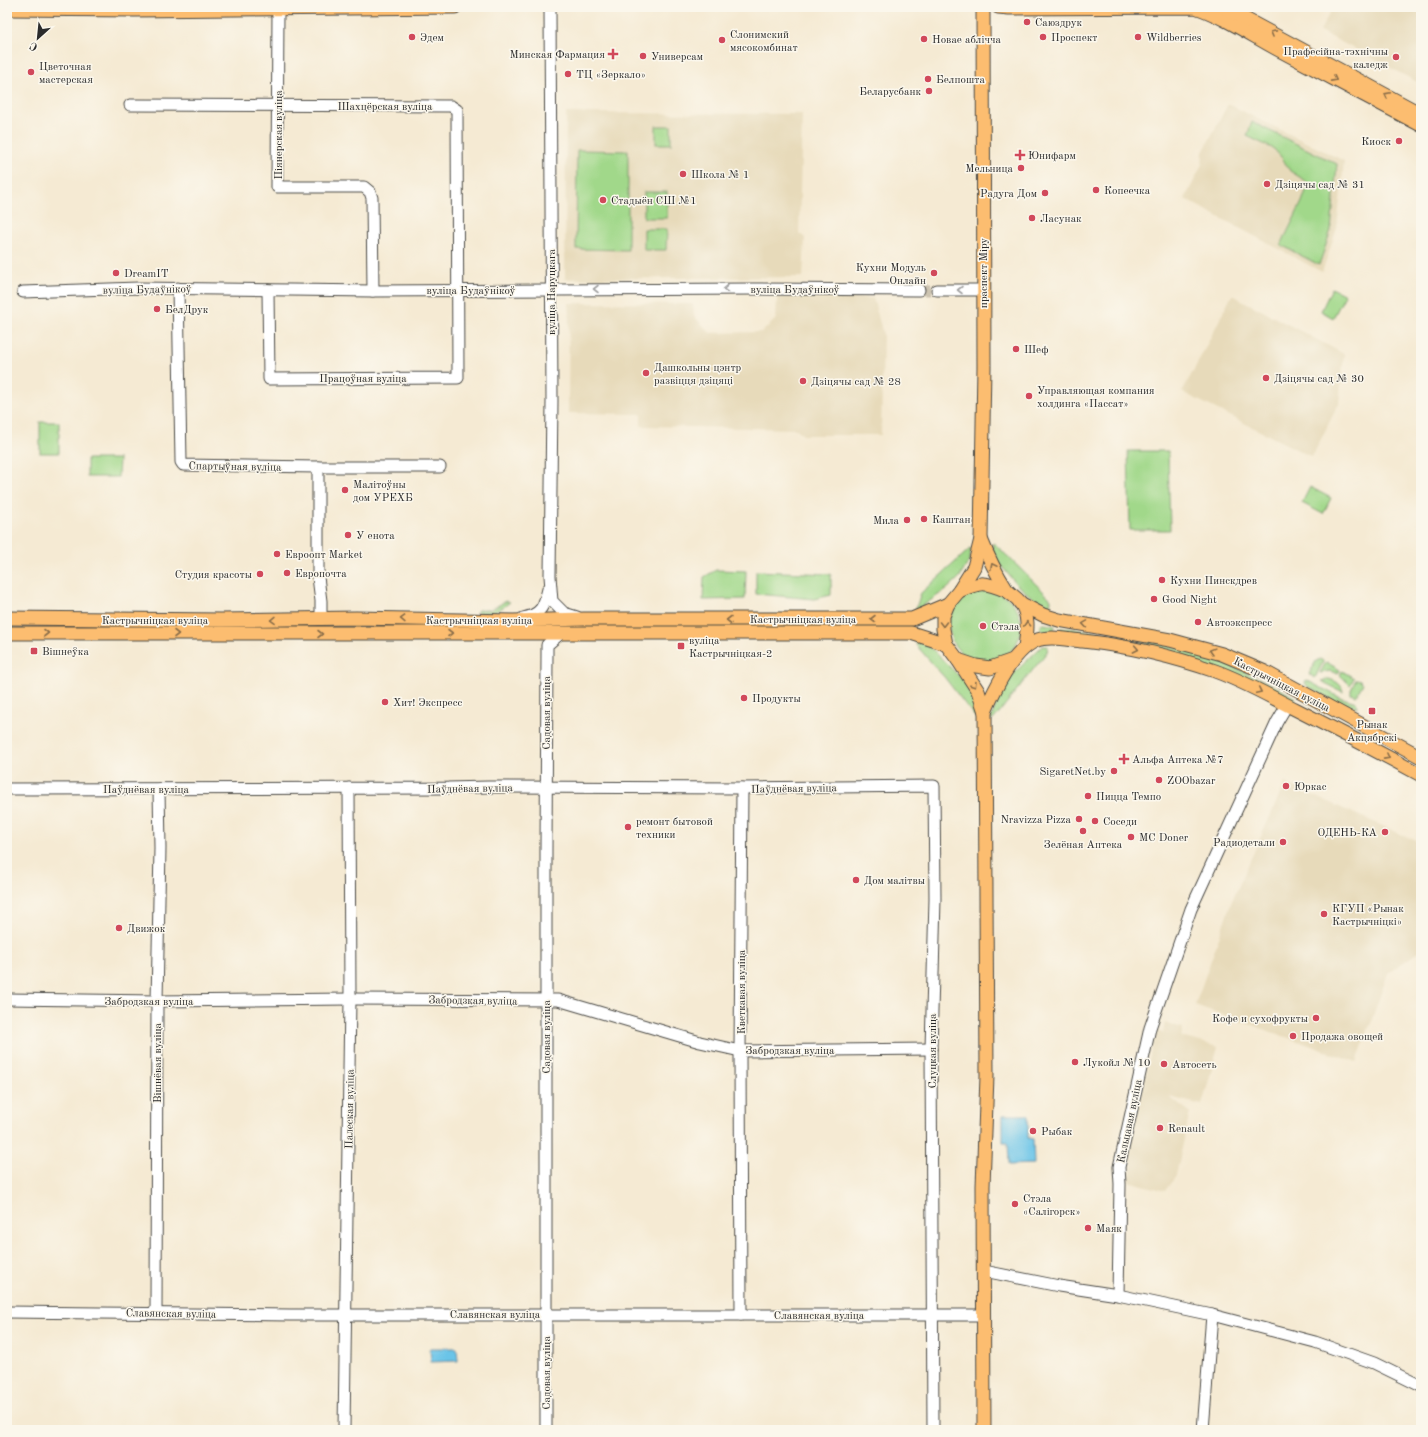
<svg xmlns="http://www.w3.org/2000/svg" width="1428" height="1437" font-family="'Old Standard TT',serif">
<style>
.built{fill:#e7daba}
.green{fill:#a1d88a;stroke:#66825a}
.water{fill:#6ac4e8;stroke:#4a788a}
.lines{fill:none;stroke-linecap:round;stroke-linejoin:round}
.minor-tunnel{stroke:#cdc4b1;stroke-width:11;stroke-dasharray:11 5.5;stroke-linecap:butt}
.minor-casing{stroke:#494844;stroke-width:13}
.major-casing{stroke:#494844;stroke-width:15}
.minor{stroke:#fff;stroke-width:11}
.major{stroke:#fcbd6f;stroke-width:13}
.oneway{stroke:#896d4a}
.oneway2{stroke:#a0a0a0}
.poi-dot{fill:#d1495b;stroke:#fbf7ec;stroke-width:1.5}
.labels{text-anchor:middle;stroke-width:3;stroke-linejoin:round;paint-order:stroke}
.poi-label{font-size:11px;fill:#2b2b2b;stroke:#fbf7ec;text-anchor:start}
.street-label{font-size:11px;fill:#2b2b2b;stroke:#fbf7ec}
</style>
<rect width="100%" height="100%" fill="#fbf7ec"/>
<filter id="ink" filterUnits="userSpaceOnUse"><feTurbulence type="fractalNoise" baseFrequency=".025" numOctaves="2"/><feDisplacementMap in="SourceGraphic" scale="8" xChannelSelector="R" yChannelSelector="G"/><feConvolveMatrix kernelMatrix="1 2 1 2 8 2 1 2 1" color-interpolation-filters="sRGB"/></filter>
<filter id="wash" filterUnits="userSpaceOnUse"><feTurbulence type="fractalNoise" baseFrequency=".012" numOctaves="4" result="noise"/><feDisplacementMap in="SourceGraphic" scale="16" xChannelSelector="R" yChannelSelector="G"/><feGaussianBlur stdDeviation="0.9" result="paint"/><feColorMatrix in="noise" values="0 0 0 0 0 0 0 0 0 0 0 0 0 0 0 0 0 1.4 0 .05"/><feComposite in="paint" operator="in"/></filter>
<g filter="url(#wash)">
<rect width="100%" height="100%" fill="#f5ead3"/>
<g class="built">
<polygon points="1333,7 1421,7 1421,84 1320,31"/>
<polygon points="1228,104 1344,161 1337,228 1322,272 1185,199 1202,164 1203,152"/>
<polygon points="566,113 802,114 799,233 805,238 803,277 565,279"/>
<polygon points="1232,295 1344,354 1339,403 1312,457 1182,392 1197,364"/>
<polygon points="777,297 873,298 883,334 881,435 803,435 797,429 641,426 641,414 568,413 569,303 693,304 694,316 710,333 762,332 776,319"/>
<polygon points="1285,783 1421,843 1421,950 1388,973 1357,1062 1195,1005 1232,901"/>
<polygon points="1165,1023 1183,1028 1181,1037 1218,1047 1202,1105 1169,1097 1190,1112 1176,1175 1165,1191 1128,1181 1132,1163 1127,1156 1156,1031 1163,1033"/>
</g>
<g class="green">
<polygon points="1252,122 1337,164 1331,230 1319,265 1281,245 1302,202 1308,185 1306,181 1290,171 1282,158 1274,149 1247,136"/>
<rect x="656" y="126" width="15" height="18"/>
<polygon points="577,150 628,151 628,250 576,249"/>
<rect x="644" y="192" width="23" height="26"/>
<polygon points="644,229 667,229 666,250 644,250"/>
<polygon points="1332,288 1345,295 1333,318 1321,311"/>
<rect x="40" y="422" width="19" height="31"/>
<polygon points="1128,451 1168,451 1170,530 1130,530"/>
<polygon points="87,459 119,459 118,477 87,477"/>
<polygon points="1310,487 1331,498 1323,514 1302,503"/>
<polygon points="992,544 995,544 1051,599 1050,610 1042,605 1018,586 993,556"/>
<polygon points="971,548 970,559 960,577 947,589 915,611 921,593"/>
<polygon points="716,570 746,571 745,599 703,600 704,577"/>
<polygon points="756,571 831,574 831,595 814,599 756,594"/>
<circle cx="985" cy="626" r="36"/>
<path d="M506,601l4,1c-10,8 -21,15 -34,10l2,-2h12z"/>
<polygon points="1044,624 1055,626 1054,631 1045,632 1041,629 1041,625"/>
<path d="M1061,627c26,4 53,6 79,12 53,10 110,32 156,59l-2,4 -166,-60 -67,-10z"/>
<polygon points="916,640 930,647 967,684 975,701 976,714 975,717 945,678 916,645"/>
<polygon points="1042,646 1048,646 1047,652 994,719 990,720 1003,687 1011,676"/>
<polygon points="1320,659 1323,661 1323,662 1315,678 1309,674 1316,661"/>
<polygon points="1326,662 1340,670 1338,674 1330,671 1320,673"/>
<polygon points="1342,671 1354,678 1350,685 1340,675"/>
<path d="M1329,679c7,2 13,5 14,13l-22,-11z"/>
<polygon points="1356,679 1360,680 1363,683 1356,696 1351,694 1351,690"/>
<polygon points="1306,680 1339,697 1356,702 1357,707 1337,702 1308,687 1305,683"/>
</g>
<g class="water">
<polygon points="1003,1115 1028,1115 1028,1138 1033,1139 1034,1164 1009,1165 1008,1142 1003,1142"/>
<polygon points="430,1348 457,1348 458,1361 431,1362"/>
</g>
</g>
<g filter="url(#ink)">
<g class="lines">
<polyline class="minor-tunnel" points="919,290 937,290"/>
<defs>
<g id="minor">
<polyline points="550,7 552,401 550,576 552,601 564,613 577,617"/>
<polyline points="278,9 277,187 364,187 370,192 372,198 373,291"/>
<polyline points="130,105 451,106 457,110 458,378 269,379 268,290"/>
<polyline points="178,288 181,462 183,465 318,467 440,467"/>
<polyline points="937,290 983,290"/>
<polyline points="23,292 138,288 373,291 754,289 919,290"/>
<polyline points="318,467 318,577 321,601 321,619"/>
<path d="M523,618c19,-4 21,-12 25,-29"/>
<polyline points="7,789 448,788 488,787 742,788 934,786 935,899 931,1049 933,1430"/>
<polyline points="7,999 157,1001 350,999 558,1000 700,1042 740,1051 931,1049"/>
<polyline points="984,1271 1059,1286 1118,1295 1212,1315 1315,1342 1374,1363 1421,1386"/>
<polyline points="1118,1295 1120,1184 1119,1167 1150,1028 1191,909 1277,722 1287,705"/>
<polyline points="7,1312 290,1315 983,1315"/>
<polyline points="156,1313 157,1001 160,848 159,789"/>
<polyline points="741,1315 740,1051 742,788"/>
<polyline points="344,1430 350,999 349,788"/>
<polyline points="546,1430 546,852 547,653 547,645 561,633"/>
<polyline points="1203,1430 1212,1315"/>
</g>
<g id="major">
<polyline points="983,7 984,367 981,539 974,567 959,591 948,604 943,616 943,629 946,644 958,660 978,691 985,712"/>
<path d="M998,7l11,1 186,-1c30,10 56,28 84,43 47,25 95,50 142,75"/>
<polyline points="1223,7 1421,114"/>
<polyline points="7,9 135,10 455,7"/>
<path d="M981,539c7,18 15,34 25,50 4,5 10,8 14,13 10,13 7,30 5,45"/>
<path d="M959,591c23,-10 26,-9 48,0"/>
<polyline points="1020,603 1043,615 1059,620 1170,640 1222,654 1265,672 1421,757"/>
<polyline points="7,618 221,620 356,618 513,621 584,619 912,619 948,604"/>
<polyline points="7,633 911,633 946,644"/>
<polyline points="958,660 976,666 990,668 1013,660"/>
<path d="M984,1430l-1,-244 4,-110 -2,-364c9,-22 28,-61 50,-71 14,-6 33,-1 48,0 45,5 89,15 132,30 28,10 54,25 80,38 42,21 84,43 126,66"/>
</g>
</defs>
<use href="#minor" class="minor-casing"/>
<use href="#major" class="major-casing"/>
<use href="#minor" class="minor"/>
<use href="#major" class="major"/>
</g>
<defs><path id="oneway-chevron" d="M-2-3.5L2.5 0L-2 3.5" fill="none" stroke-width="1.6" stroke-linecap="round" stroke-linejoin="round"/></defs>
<g class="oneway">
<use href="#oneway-chevron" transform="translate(1273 33) rotate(-151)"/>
<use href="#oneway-chevron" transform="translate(1334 79) rotate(28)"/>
<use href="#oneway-chevron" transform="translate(1387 95) rotate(-153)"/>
<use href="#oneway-chevron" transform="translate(993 566) rotate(-117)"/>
<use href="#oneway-chevron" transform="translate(403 619) rotate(-179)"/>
<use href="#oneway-chevron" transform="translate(873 619) rotate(180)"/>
<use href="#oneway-chevron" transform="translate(273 620) rotate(179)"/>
<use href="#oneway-chevron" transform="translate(729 620) rotate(180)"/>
<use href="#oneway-chevron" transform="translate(943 624) rotate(90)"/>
<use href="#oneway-chevron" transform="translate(1027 624) rotate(-93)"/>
<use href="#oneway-chevron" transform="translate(1085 624) rotate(-171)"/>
<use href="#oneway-chevron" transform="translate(46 633)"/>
<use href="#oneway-chevron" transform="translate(450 633)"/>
<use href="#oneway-chevron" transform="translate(176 634)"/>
<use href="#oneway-chevron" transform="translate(320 634)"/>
<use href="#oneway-chevron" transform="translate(1136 649) rotate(11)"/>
<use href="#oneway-chevron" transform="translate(1212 651) rotate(-165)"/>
<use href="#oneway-chevron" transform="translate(974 685) rotate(58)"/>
<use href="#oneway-chevron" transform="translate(1259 691) rotate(25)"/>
<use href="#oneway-chevron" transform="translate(1387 757) rotate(28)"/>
</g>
<g class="oneway2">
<use href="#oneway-chevron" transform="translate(596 289) rotate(180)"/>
<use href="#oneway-chevron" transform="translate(726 289) rotate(179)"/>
<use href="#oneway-chevron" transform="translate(960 290) rotate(-180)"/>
</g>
</g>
<g class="poi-dot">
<circle cx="1027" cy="22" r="4"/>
<circle cx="412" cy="37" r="4"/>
<circle cx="1043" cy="37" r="4"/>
<circle cx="1138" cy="37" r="4"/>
<circle cx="924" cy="39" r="4"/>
<circle cx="722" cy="40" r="4"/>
<path d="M611 48h4v4h4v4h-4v4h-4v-4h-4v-4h4z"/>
<circle cx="643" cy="56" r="4"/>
<circle cx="1396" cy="57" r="4"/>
<circle cx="31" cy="72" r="4"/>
<circle cx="568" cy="74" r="4"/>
<circle cx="928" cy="79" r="4"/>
<circle cx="929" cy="91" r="4"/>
<circle cx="1399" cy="141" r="4"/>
<path d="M1018 149h4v4h4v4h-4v4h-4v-4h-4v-4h4z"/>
<circle cx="1021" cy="168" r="4"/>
<circle cx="683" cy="174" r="4"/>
<circle cx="1267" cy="184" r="4"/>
<circle cx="1096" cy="190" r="4"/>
<circle cx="1045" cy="193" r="4"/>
<circle cx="603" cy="200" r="4"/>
<circle cx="1032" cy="218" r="4"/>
<circle cx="116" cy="273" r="4"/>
<circle cx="934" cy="273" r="4"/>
<circle cx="157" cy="309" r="4"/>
<circle cx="1016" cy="349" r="4"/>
<circle cx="646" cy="373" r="4"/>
<circle cx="1266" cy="378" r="4"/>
<circle cx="803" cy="381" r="4"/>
<circle cx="1029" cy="396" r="4"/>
<circle cx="345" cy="490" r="4"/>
<circle cx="924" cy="519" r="4"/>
<circle cx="907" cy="520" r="4"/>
<circle cx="348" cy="535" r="4"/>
<circle cx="277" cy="554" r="4"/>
<circle cx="287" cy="573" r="4"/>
<circle cx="260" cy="574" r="4"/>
<circle cx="1162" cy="580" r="4"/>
<circle cx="1154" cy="599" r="4"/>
<circle cx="1198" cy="622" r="4"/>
<circle cx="983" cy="626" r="4"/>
<rect x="677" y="642" width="8" height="8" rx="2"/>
<rect x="30" y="647" width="8" height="8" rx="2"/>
<circle cx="744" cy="698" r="4"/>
<circle cx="385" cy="702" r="4"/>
<rect x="1368" y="707" width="8" height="8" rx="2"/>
<path d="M1122 753h4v4h4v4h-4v4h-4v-4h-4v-4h4z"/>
<circle cx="1114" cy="771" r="4"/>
<circle cx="1159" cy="780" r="4"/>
<circle cx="1286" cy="786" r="4"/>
<circle cx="1088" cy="796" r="4"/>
<circle cx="1079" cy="819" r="4"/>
<circle cx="1095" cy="821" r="4"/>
<circle cx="628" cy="827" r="4"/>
<circle cx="1083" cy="831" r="4"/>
<circle cx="1385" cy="832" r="4"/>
<circle cx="1131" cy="837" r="4"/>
<circle cx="1283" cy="842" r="4"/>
<circle cx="856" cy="880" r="4"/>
<circle cx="1324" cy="914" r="4"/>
<circle cx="119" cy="928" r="4"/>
<circle cx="1316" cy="1018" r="4"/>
<circle cx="1293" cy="1036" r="4"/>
<circle cx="1075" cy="1062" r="4"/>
<circle cx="1164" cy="1064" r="4"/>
<circle cx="1160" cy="1128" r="4"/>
<circle cx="1033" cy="1131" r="4"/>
<circle cx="1015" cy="1204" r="4"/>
<circle cx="1088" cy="1228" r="4"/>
</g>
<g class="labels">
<g class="poi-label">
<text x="1035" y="26">Саюздрук</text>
<text x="730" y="38">Слонимский<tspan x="730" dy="13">мясокомбинат</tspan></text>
<text x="420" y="41">Эдем</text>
<text x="1051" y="41">Проспект</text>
<text x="1146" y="41">Wildberries</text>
<text x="932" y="43">Новае аблічча</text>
<text x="1388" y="55" text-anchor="end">Прафесійна-тэхнічны<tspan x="1388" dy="13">каледж</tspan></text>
<text x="605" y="58" text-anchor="end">Минская Фармация</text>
<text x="651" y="60">Универсам</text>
<text x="39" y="70">Цветочная<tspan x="39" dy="13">мастерская</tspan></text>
<text x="576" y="78">ТЦ «Зеркало»</text>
<text x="936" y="83">Белпошта</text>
<text x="921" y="95" text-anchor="end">Беларусбанк</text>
<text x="1391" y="145" text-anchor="end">Киоск</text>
<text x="1028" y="159">Юнифарм</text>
<text x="1013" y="172" text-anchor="end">Мельница</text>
<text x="691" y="178">Школа № 1</text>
<text x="1275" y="188">Дзіцячы сад № 31</text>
<text x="1104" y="194">Копеечка</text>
<text x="1037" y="197" text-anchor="end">Радуга Дом</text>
<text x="611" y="204">Стадыён СШ №1</text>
<text x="1040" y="222">Ласунак</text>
<text x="926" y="271" text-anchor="end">Кухни Модуль<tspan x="926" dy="13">Онлайн</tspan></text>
<text x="124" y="277">DreamIT</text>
<text x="165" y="313">БелДрук</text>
<text x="1024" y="353">Шеф</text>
<text x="654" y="371">Дашкольны цэнтр<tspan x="654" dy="13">развіцця дзіцяці</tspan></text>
<text x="1274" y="382">Дзіцячы сад № 30</text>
<text x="811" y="385">Дзіцячы сад № 28</text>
<text x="1037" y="394">Управляющая компания<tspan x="1037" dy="13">холдинга «Пассат»</tspan></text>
<text x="353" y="488">Малітоўны<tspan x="353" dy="13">дом УРЕХБ</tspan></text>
<text x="932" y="523">Каштан</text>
<text x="899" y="524" text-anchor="end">Мила</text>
<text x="356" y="539">У енота</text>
<text x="285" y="558">Евроопт Market</text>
<text x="295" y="577">Европочта</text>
<text x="252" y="578" text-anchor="end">Студия красоты</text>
<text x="1170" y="584">Кухни Пинскдрев</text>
<text x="1162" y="603">Good Night</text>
<text x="1206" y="626">Автоэкспресс</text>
<text x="991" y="630">Стэла</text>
<text x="689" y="644">вуліца<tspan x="689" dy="13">Кастрычніцкая-2</tspan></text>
<text x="42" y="655">Вішнеўка</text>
<text x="752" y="702">Продукты</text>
<text x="393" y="706">Хит! Экспресс</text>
<text x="1372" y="728" text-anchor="middle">Рынак<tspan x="1372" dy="13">Акцябрскі</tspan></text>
<text x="1132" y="763">Альфа Аптека №7</text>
<text x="1106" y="775" text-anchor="end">SigaretNet.by</text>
<text x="1167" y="784">ZOObazar</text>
<text x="1294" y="790">Юркас</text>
<text x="1096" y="800">Пицца Темпо</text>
<text x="1071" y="823" text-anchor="end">Nravizza Pizza</text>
<text x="636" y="825">ремонт бытовой<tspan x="636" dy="13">техники</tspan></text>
<text x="1103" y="825">Соседи</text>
<text x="1377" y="836" text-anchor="end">ОДЕНЬ-КА</text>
<text x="1139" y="841">MC Doner</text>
<text x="1275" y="846" text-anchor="end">Радиодетали</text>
<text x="1083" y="848" text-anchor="middle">Зелёная Аптека</text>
<text x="864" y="884">Дом малітвы</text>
<text x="1332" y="912">КГУП «Рынак<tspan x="1332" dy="13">Кастрычніцкі»</tspan></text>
<text x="127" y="932">Движок</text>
<text x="1308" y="1022" text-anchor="end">Кофе и сухофрукты</text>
<text x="1301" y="1040">Продажа овощей</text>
<text x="1083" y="1066">Лукойл № 10</text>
<text x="1172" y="1068">Автосеть</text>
<text x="1168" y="1132">Renault</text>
<text x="1041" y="1135">Рыбак</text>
<text x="1023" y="1202">Стэла<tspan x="1023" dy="13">«Салігорск»</tspan></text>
<text x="1096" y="1232">Маяк</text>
</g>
<g class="street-label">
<text x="385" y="110">Шахцёрская вуліца</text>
<text transform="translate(278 135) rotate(-90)" y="4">Піянерская вуліца</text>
<text transform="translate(983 273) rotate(-90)" y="4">праспект Міру</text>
<text transform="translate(147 289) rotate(-1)" y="4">вуліца Будаўнікоў</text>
<text x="795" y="293">вуліца Будаўнікоў</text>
<text x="471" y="294">вуліца Будаўнікоў</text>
<text transform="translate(551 292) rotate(-90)" y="4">вуліца Наруцкага</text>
<text x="363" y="382">Працоўная вуліца</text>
<text transform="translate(235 466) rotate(1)" y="4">Спартыўная вуліца</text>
<text x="803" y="623">Кастрычніцкая вуліца</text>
<text x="155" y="624">Кастрычніцкая вуліца</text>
<text x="479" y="624">Кастрычніцкая вуліца</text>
<text transform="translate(1282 684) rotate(27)" y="4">Кастрычніцкая вуліца</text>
<text transform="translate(546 713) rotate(-90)" y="4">Садовая вуліца</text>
<text transform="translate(470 788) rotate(-1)" y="4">Паўднёвая вуліца</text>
<text transform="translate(794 788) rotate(-1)" y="4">Паўднёвая вуліца</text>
<text x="146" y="793">Паўднёвая вуліца</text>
<text transform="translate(741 992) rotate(-90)" y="4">Кветкавая вуліца</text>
<text transform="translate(473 1000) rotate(1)" y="4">Забродзкая вуліца</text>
<text x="149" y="1005">Забродзкая вуліца</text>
<text transform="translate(546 1037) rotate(-90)" y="4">Садовая вуліца</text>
<text x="790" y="1054">Забродзкая вуліца</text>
<text transform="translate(932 1051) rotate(-90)" y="4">Слуцкая вуліца</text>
<text transform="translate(157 1063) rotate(-90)" y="4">Вішнёвая вуліца</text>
<text transform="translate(349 1109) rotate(-89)" y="4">Палеская вуліца</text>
<text transform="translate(1129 1121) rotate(-78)" y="4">Кальцавая вуліца</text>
<text transform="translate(171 1313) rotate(1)" y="4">Славянская вуліца</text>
<text x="495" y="1318">Славянская вуліца</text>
<text x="819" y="1319">Славянская вуліца</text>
<text transform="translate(546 1373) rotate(-90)" y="4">Садовая вуліца</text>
</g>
</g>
<rect width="1428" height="1437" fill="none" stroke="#fbf7ec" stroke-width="24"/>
<g transform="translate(38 38) rotate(207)" stroke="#fbf7ec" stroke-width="3" paint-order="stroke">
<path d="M0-3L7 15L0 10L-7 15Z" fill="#2b2b2b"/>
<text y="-6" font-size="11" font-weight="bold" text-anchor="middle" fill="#2b2b2b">С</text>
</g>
</svg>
